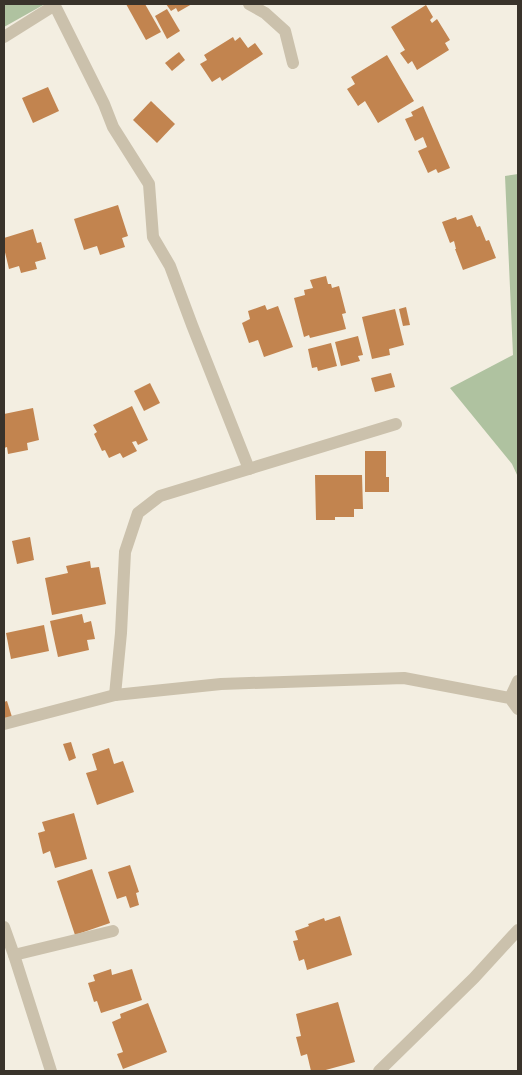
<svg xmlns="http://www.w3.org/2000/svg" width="522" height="1075" font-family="'PT Sans',sans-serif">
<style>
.green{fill:#afc2a0}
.building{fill:#c2844f}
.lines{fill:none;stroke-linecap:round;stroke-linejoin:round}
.street{stroke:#cbc1ac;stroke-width:12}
</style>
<rect width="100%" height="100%" fill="#f3eee1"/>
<g class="green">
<polygon points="4,4 45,4 4,27"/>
<polygon points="518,174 518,477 512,464 450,388 513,355 505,176"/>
</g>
<g class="building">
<polygon points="126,4 145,4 161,32 146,40"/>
<polygon points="166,4 192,4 178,12 176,8 171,11"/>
<polygon points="426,5 433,17 430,20 432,23 437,19 450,40 445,43 449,50 417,70 412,61 408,64 400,53 405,50 391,27"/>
<polygon points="167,9 180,31 167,39 155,16"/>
<polygon points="233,37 235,41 240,37 248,48 255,43 263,54 222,81 220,77 212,82 200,64 207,60 204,55"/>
<polygon points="179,52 185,60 172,71 165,63"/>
<polygon points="387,55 414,101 378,123 365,101 358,106 347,89 355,84 351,77"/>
<polygon points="48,87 59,111 33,123 22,98"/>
<polygon points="151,101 175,124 157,143 133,120"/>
<polygon points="423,106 450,168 438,173 436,169 428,173 418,151 427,147 423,137 415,141 405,119 413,116 411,112"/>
<polygon points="118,205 128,236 122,238 125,247 100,255 97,246 84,250 74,219"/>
<polygon points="472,215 477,227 480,226 486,241 489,240 496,258 463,270 455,249 456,249 454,241 450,243 442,222 456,217 457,220"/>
<polygon points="33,229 37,243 41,242 46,259 35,262 37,269 21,273 19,266 9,269 4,248 4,238"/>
<polygon points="326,276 328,284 331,284 332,288 339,286 346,313 342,314 346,329 310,338 309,335 304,337 294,298 305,295 304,290 313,288 310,280"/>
<polygon points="265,305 267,310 278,306 293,347 264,357 258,340 249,343 242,323 250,319 248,311"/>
<polygon points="406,307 410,325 403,326 399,309"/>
<polygon points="395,309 404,345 389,349 390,355 372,359 362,317"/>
<polygon points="358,336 363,355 358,356 360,361 341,366 335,342"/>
<polygon points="331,343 337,366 318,371 317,367 312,368 308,349"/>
<polygon points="391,373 395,387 375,392 371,378"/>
<polygon points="150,383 160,403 144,411 134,391"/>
<polygon points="132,406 148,440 138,445 136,441 132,442 137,451 123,458 120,453 109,458 105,450 102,451 94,434 97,432 93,425"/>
<polygon points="33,408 39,440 27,443 28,450 8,454 7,447 4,448 4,414"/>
<polygon points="365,451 386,451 386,477 389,477 389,492 365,492"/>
<polygon points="315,475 362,475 363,509 354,509 354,517 335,517 335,520 316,520"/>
<polygon points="30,537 34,560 17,564 12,541"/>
<polygon points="90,561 91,568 99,567 106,604 52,615 45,578 68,573 66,566"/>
<polygon points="82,614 84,623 91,621 95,639 87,640 89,650 58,657 50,621"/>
<polygon points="44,625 49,651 11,659 6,633"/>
<polygon points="7,701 12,717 4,720 4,702"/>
<polygon points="71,742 76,758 69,761 63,744"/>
<polygon points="109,748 114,764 123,761 134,792 97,805 86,773 97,770 92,754"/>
<polygon points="74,813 87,859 55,868 50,851 43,854 38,833 45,831 42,822"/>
<polygon points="130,865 139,892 136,893 139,905 130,908 126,896 117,899 108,872"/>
<polygon points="92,869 110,923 75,935 57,881"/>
<polygon points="340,916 352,955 307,970 304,959 299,961 293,941 298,940 295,931 309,926 308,924 324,918 325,921"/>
<polygon points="111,969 112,975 132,969 142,1000 101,1013 97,1001 94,1002 88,983 95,981 93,975"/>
<polygon points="338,1002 355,1062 322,1071 311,1071 307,1054 301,1056 296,1037 301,1036 296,1014"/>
<polygon points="148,1003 167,1052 123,1069 117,1054 123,1052 112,1022 121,1018 120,1014"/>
</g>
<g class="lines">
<g class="street">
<polyline points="54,4 104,104 113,127 149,184 153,237 170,266 192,325 249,469"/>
<polyline points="249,4 265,13 285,31 293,63"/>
<polyline points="4,37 55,5"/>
<polyline points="115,695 121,633 125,552 138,513 160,496 396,424"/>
<polyline points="510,698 518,681"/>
<polyline points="4,724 115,695 221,684 404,678 510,698 518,709"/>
<polyline points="4,927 14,955 51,1071"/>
<polyline points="14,955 113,931"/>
<polyline points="379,1071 474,978 518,930"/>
</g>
</g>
<rect width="522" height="1075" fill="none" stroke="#39332b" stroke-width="10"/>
</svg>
